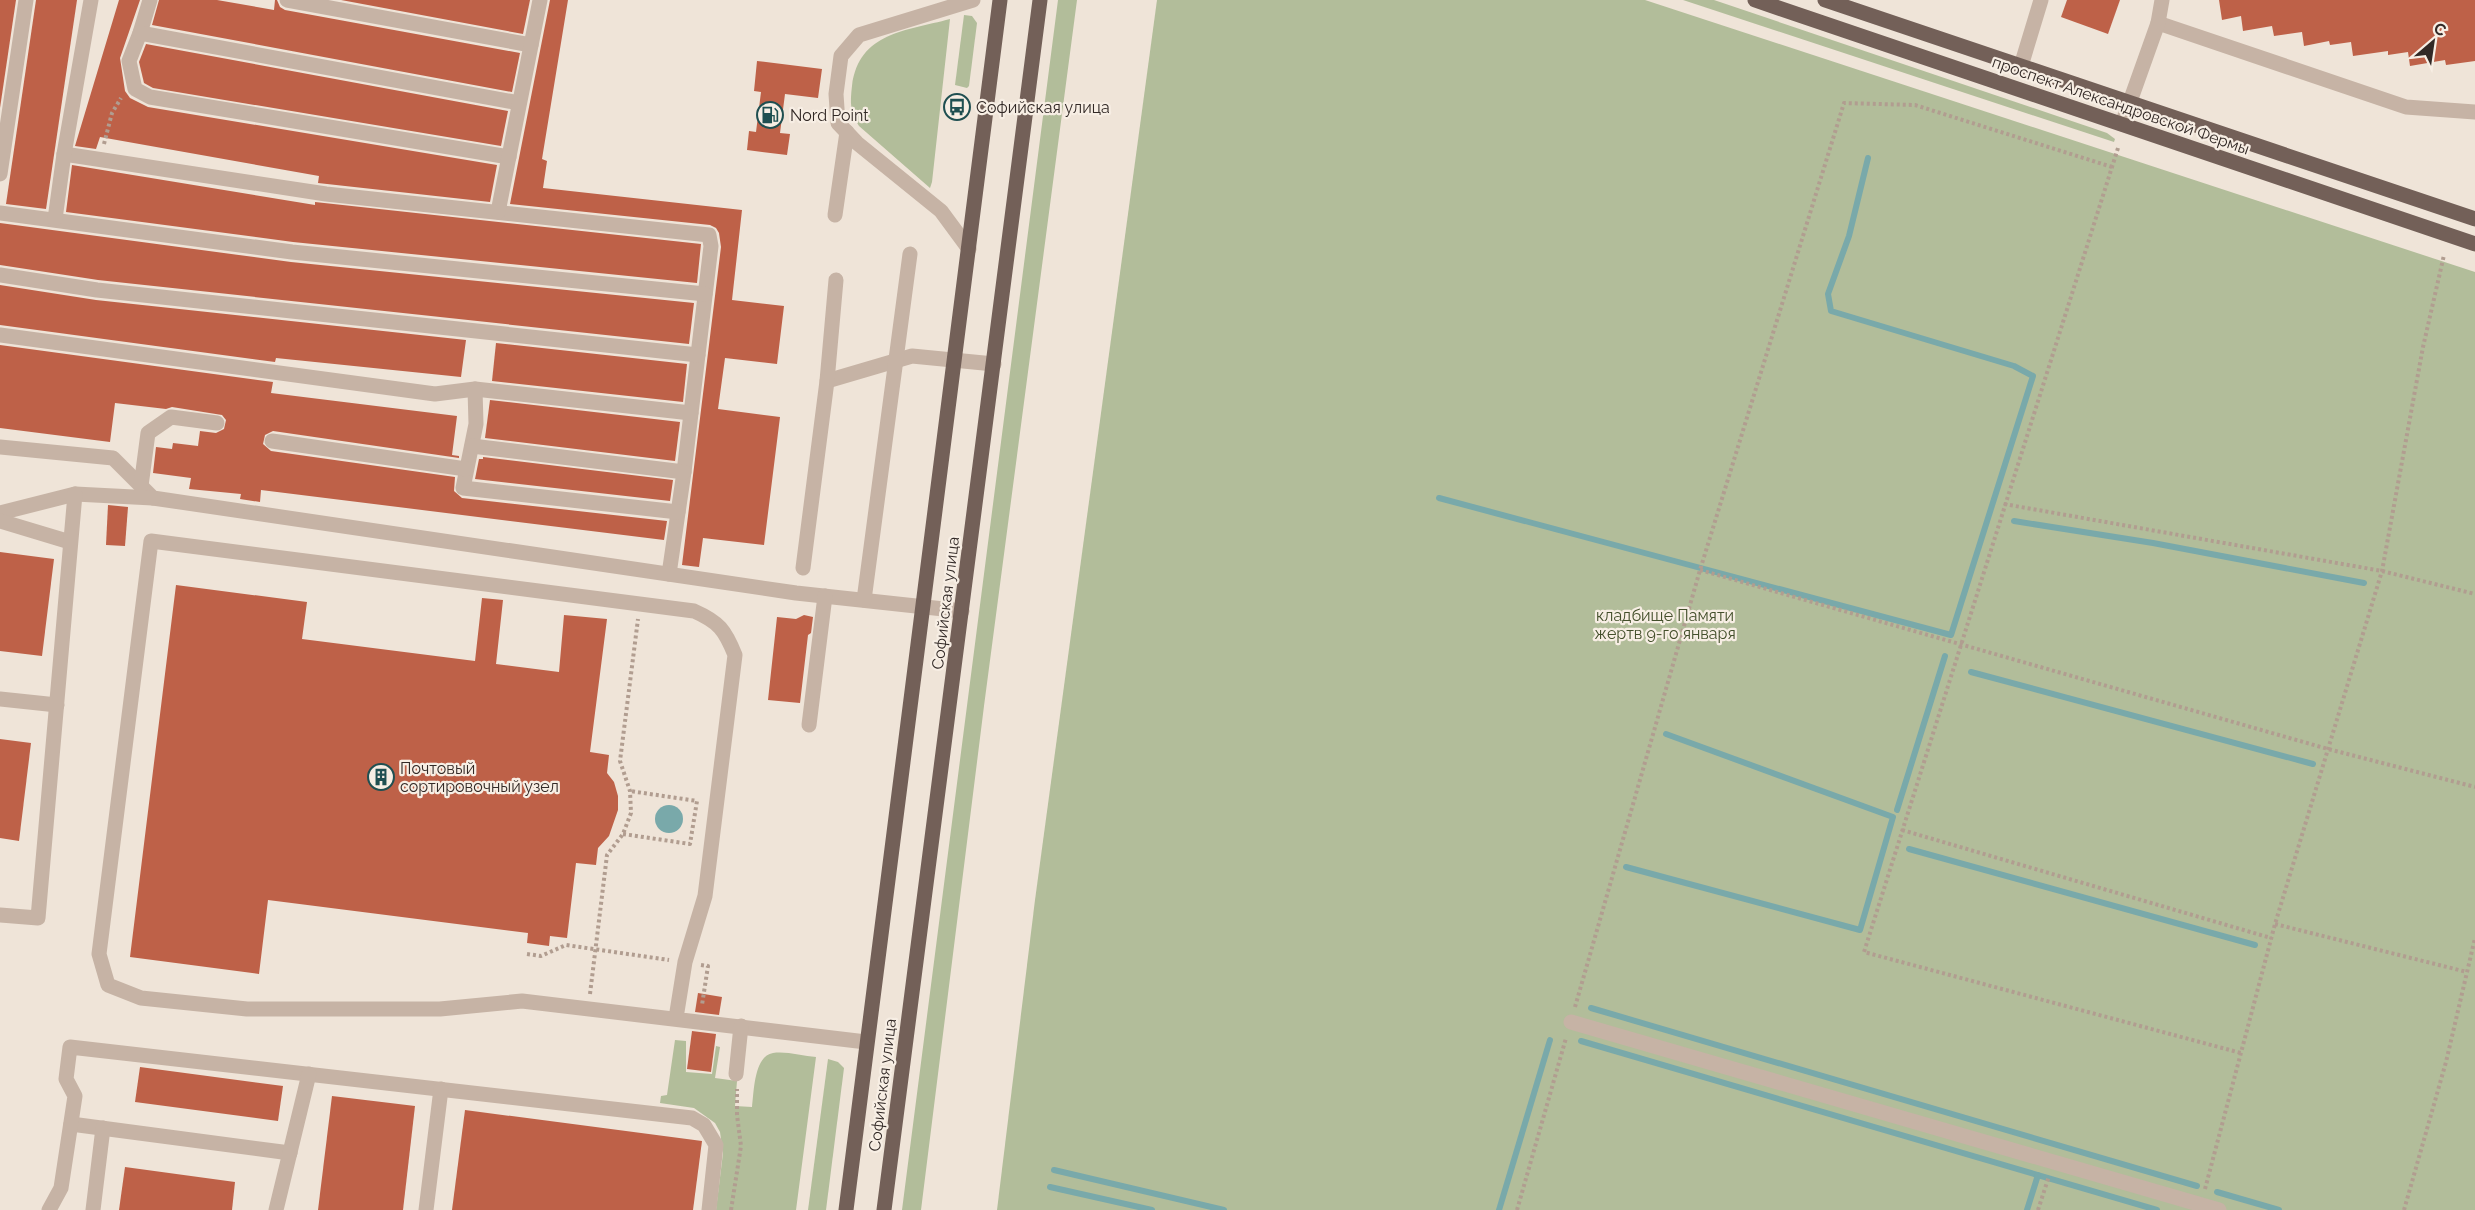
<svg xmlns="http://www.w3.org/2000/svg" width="2475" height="1210" font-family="Raleway,sans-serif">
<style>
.green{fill:#b2bd9a}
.water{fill:#79a9aa}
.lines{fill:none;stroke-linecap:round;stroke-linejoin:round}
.stream{stroke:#79a9aa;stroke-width:6}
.building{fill:#be6148}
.path{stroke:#b19d90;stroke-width:4;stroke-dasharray:3 3;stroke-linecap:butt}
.minor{stroke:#c6b3a5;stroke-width:15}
.major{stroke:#736058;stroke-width:15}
.labels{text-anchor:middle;stroke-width:4.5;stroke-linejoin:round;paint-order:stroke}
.street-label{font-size:16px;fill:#322926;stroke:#f7eee4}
.poi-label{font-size:16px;fill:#322926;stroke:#f7eee4;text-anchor:start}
.park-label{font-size:16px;fill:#434f2b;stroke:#f7eee4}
</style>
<rect width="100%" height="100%" fill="#efe4d8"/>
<g class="green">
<polygon points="1058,0 1077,0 984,706 921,1210 902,1210"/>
<polygon points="1157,0 1645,0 2475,272 2475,1210 997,1210 1035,900"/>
<polygon points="1683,0 1714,0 2107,133 2115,139 2114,142"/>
<polygon points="964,15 972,16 977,23 969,86 967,88 955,85"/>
<path d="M950,19l-18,163 -2,6 -71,-62c-9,-14 -9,-23 -7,-40 7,-54 54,-55 98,-67z"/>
<path d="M675,1040l11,1v31l26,2 4,-28 4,1 -5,31 22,3 -2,25 17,1c2,-15 2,-51 21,-54 13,-2 30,3 43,4l-20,153h-80l7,-57 -3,-21 -5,-9 -21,-15 -34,-5 1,-7 6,-1z"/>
<polygon points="828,1059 838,1062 844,1068 826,1210 808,1210"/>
</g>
<circle class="water" cx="669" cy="819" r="14"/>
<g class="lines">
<g class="stream">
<polyline points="1439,498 1951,635 2033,376 2014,366 1831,311 1828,294 1849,236 1868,158"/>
<polyline points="2014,521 2153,543 2364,583"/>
<polyline points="1971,672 2313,764"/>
<polyline points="1897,810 1945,656"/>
<polyline points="1909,849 2255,945"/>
<polyline points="1626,867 1860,930 1893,817 1666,734"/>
<polyline points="1591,1008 2197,1186"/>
<polyline points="1581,1041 2157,1210"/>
<polyline points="1054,1170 1224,1210"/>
<polyline points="1050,1187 1152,1210"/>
<polyline points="2217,1192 2279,1210"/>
<polyline points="1499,1210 1550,1040"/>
<polyline points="2027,1210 2038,1175"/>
</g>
</g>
<g class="building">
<polygon points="0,0 16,0 0,108"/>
<polygon points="36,0 77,0 46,209 6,204"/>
<polygon points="119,0 140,0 120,58 125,91 130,98 148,107 497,165 490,202 318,183 319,176 100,137 96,149 75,146"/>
<polygon points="159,0 217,0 274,10 275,0 277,0 280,7 285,10 520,53 512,92 152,25"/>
<polygon points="341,0 530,0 523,34"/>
<polygon points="550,0 568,0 542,159 547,161 543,188 742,210 732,300 784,306 777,364 725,358 718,409 780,417 764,545 703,538 699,567 682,565 721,247 719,233 716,228 710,225 510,204"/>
<polygon points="2067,0 2120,0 2108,34 2061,17"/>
<polygon points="2219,0 2475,0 2475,61 2446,65 2445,60 2410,66 2408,52 2388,55 2388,51 2353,56 2351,42 2330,45 2329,41 2304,46 2302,32 2274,36 2272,26 2243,31 2241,16 2222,20"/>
<polygon points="146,44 508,111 501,146 153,88 144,83 139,62"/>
<polygon points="757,61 822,69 818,98 785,94 780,133 790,134 787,155 747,150 749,131 756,132 761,92 754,91"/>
<polygon points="72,165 315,205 315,202 701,244 697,283 293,242 66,212"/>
<polygon points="0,223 291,262 694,303 689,344 98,280 0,265"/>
<polygon points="0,285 96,300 466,340 461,377 276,358 275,362 0,325"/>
<polygon points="496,343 687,364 683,402 492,381"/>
<polygon points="0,345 273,382 271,393 457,416 452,455 459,456 459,458 273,431 265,435 263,444 271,451 455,477 454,491 462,498 667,521 664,540 261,490 260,502 240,499 241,494 189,489 191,478 153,473 156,447 172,449 173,443 198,446 200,431 216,433 224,429 226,420 222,415 172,407 166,409 115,403 110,442 0,428"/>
<polygon points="490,400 680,422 675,461 485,438"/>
<polygon points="483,457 673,480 670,501 475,479 479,459 483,459"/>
<polygon points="108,505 128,507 125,546 106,545"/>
<polygon points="0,552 54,559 42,656 0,651"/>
<polygon points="176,585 307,602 302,639 475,661 482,598 503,600 496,664 559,672 564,615 607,619 590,752 609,755 607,773 614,782 618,796 618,810 609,836 598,848 596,865 576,863 567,938 550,936 549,946 527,943 528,933 268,900 259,974 130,957"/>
<polygon points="804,615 813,617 811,633 808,635 800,703 768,700 777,617 796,619"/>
<polygon points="0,739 31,743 19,841 0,838"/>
<polygon points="698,993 722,997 719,1015 695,1012"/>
<polygon points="692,1031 716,1034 711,1072 687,1069"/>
<polygon points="140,1067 283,1086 278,1121 135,1102"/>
<polygon points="332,1096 415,1106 403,1210 318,1210"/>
<polygon points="465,1110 702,1141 693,1210 452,1210"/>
<polygon points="125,1167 235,1182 232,1210 119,1210"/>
</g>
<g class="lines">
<g class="path">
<polyline points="104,144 112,113 121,98"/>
<polyline points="2118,148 1864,952 2241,1053"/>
<polyline points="2004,504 2382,571 2475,594"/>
<polyline points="1700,570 2328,749 2475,787"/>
<polyline points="1902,830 2271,938"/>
<polyline points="623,834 690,844 697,801 630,791"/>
<polyline points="2275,924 2467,972"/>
<polyline points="527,954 541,956 566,945 669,960"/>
<polyline points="701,965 708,966 702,1005"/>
<polyline points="590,994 607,855 623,834 631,813 630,791 620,761 638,619"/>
<polyline points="1575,1007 1700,570 1844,103 1915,105 2112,167"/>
<polyline points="2205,1189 2275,924 2382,571 2423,347 2444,255"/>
<polyline points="731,1210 741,1146 737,1115 737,1089"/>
<polyline points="1517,1210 1566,1038"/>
<polyline points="2038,1210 2049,1176"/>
<polyline points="2404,1210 2446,1062 2475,938"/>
</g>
<g class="minor">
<polyline points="150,0 140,33 129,61 135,89 150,97 509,157"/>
<polyline points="287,0 531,45"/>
<polyline points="2158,23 2406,107 2475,112"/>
<polyline points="140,33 519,103"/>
<polyline points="2021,66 2041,0"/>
<polyline points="2122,124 2158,23 2162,0"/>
<polyline points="64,154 326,194 709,235 711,246 684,472 669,574"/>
<polyline points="0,174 26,0"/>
<polyline points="498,212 540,0"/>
<polyline points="0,213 292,252 705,294"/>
<polyline points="835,215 847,132"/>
<polyline points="55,219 64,154 91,0"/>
<polyline points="969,249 941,211 857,143 838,123 836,94 841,56 859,35 973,0"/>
<polyline points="0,275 97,290 698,355"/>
<polyline points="0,335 435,394 475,389 691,413"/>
<polyline points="827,381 912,356 994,364"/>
<polyline points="475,389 476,424 463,488 678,512"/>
<polyline points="272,441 466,469"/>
<polyline points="472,446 684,472"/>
<polyline points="0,447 113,458 153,498 796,593 962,611"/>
<polyline points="141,486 148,433 171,417 217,423"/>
<polyline points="0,513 75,494 153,498"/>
<polyline points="0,521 70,542"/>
<polyline points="803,568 827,381 836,280"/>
<polyline points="864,600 910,254"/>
<polyline points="0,699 57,705"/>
<polyline points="809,725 825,596"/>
<polyline points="0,915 38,918 75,494"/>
<path d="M676,1018l9,-56 20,-66 30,-241c-10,-25 -16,-33 -41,-44l-543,-70 -52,413 9,31 33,13 106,11h193l82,-8 344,41"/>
<polyline points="1571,1022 2219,1210"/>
<polyline points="736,1074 741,1026"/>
<polyline points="71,1124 290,1153"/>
<polyline points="49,1210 61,1188 75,1096 66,1079 70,1047 692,1118 704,1125 716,1145 709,1210"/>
<polyline points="93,1210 103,1128"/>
<polyline points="276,1210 309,1074"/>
<polyline points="426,1210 441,1089"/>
</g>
<g class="major">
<polyline points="1755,0 2475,244"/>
<polyline points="1825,0 2475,219"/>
<polyline points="846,1210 1000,0"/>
<polyline points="884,1210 1040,0"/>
</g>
</g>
<defs>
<symbol id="bus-ring" viewBox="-11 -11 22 22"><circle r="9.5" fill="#f7eee4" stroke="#1f4f51" stroke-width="1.5"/><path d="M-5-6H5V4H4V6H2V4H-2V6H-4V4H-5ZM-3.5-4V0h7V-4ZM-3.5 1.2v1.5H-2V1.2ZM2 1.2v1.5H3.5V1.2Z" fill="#1f4f51"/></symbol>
<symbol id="fuel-ring" viewBox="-11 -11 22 22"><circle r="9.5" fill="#f7eee4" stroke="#1f4f51" stroke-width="1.5"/><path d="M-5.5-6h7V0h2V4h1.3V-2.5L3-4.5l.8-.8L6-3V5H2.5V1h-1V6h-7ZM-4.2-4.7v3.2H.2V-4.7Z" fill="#1f4f51"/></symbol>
<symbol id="building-ring" viewBox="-11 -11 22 22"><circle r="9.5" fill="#f7eee4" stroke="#1f4f51" stroke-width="1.5"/><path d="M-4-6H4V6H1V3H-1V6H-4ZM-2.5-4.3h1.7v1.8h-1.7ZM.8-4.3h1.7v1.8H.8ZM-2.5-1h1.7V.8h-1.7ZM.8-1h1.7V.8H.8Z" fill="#1f4f51"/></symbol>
</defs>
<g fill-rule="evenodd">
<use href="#bus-ring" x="942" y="92" width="30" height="30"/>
<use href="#fuel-ring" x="755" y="100" width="30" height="30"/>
<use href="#building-ring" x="366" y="762" width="30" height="30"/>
</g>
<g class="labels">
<g class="street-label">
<text transform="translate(2121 105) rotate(19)" y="6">проспект Александровской Фермы</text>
<text transform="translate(945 603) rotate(-83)" y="6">Софийская улица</text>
<text transform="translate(882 1085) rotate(-83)" y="6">Софийская улица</text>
</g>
<g class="poi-label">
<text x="976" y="113">Софийская улица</text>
<text x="790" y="121">Nord Point</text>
<text x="400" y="774">Почтовый<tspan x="400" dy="18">сортировочный узел</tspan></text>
</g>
<g class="park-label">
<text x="1665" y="621">кладбище Памяти<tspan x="1665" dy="18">жертв 9-го января</tspan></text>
</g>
</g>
<g transform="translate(2433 42) rotate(29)" stroke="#f7eee4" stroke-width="4.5" paint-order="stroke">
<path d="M0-4.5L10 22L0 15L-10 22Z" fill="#322926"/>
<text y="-9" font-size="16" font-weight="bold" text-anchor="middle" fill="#322926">С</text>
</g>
</svg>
